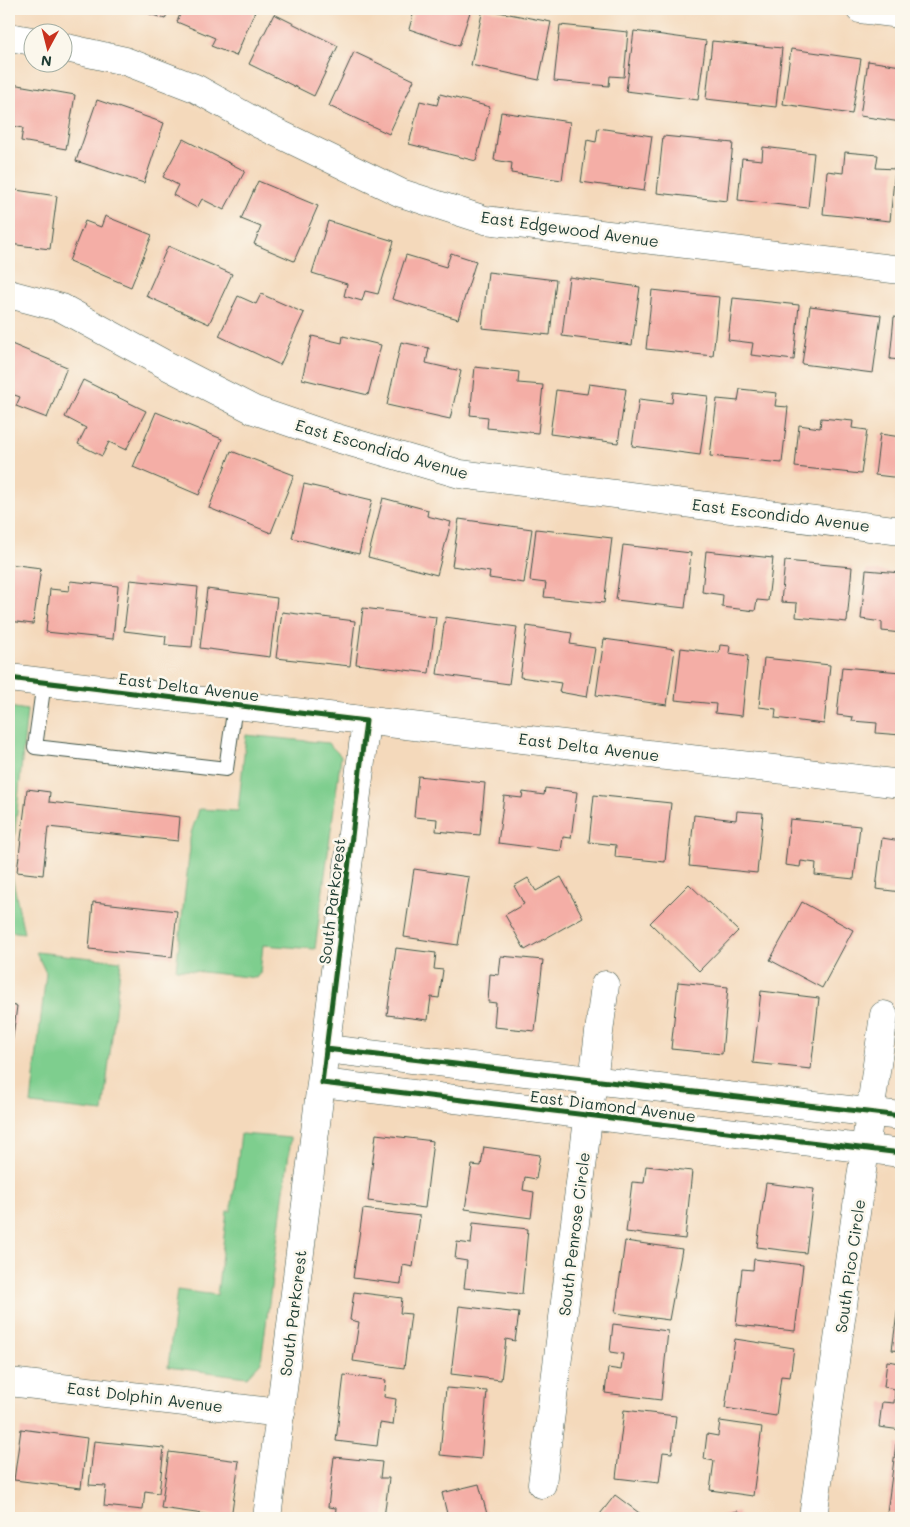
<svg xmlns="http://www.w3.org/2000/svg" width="910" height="1527" font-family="Mali,sans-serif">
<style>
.green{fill:#7ece8e;stroke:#4e8661}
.building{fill:#f4aea6}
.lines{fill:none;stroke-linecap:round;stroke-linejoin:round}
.service-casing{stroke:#3f5448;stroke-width:16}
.minor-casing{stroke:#3f5448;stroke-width:29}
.tertiary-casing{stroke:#3f5448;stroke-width:29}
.service{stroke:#fff;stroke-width:14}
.minor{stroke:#fff;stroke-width:28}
.tertiary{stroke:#fff;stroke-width:28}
.cycleway-casing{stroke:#fbf7ec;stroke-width:8}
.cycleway{stroke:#1b5e20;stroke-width:5}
.labels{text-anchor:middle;stroke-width:5;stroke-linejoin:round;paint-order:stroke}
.street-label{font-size:16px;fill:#1f3d34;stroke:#fbf7ec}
</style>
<rect width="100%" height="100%" fill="#fbf7ec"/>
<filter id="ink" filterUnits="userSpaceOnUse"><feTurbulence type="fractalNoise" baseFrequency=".02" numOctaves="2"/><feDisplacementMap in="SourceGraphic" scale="10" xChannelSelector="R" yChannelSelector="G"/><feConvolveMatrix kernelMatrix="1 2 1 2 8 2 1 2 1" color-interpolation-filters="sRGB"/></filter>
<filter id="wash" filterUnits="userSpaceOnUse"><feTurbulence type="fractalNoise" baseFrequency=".0096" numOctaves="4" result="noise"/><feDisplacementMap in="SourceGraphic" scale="20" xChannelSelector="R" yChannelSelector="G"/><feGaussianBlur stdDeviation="1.12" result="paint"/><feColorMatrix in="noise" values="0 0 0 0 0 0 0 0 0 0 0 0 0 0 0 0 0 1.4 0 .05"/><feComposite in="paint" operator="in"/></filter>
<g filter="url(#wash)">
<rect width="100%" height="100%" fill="#f4d9bb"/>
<g class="green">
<polygon points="9,707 27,710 11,871 24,933 9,931"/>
<path d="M246,735l82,8 13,13 -26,193 -52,-4 -3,28 -4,5 -80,-9 14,-121c-2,-15 6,-25 9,-39l39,2z"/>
<polygon points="36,952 121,961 103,1112 31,1104 46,973"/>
<polygon points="241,1134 291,1138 261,1362 247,1377 168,1367 177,1290 217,1295 227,1211 231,1211"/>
</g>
<g id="blocks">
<g class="building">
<polygon points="135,9 169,9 165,19"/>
<polygon points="182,9 256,9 236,56 211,46 215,38 177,22"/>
<polygon points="366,9 384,9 381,16"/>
<polygon points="403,9 471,9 459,46 409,29 413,15 402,11"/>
<polygon points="483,9 551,22 539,80 471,65"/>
<polygon points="274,14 338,46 314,96 249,64"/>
<polygon points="560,25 628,32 624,77 610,76 609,86 554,81"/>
<polygon points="634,31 706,41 698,100 626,91"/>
<polygon points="712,41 782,48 776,107 706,99"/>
<polygon points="791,49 861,59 852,114 783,104"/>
<polygon points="354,52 414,80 389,134 329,106"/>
<polygon points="868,61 901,66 901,122 860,116"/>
<polygon points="12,84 75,95 66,149 21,141 23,128 9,125 9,101"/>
<polygon points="440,94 490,107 476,161 409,144 420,101 437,105"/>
<polygon points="97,100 164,123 144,183 76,161"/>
<polygon points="501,112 570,122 562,180 511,173 512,163 494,160"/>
<polygon points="598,128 652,136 644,191 581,182 587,140 596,142"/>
<polygon points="663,136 733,143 727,201 657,193"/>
<polygon points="183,139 245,171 224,210 202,199 197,208 173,195 178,185 163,177"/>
<polygon points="763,147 814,153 808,208 738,200 742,158 762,160"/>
<polygon points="845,152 878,155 876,168 895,169 890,221 823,214 827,171 843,173"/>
<polygon points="258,181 318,206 294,261 254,244 261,227 241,219"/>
<polygon points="9,189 57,196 50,249 9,244"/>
<polygon points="105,216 152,235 131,287 69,261 85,221 101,227"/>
<polygon points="328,221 394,241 378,294 365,291 362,301 344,296 347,284 312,273"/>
<polygon points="168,246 232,274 209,324 146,296"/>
<polygon points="451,253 476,261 458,319 392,299 406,255 446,267"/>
<polygon points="488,272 556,280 550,335 482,328"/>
<polygon points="569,277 640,287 632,345 562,336"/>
<polygon points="652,290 719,297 713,356 646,349"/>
<polygon points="261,294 304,313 280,365 219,336 238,296 256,304"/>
<polygon points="733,298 799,305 794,360 751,355 753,343 728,340"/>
<polygon points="810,306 881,315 873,373 802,364"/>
<polygon points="894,317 901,318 901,360 890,359"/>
<polygon points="312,336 342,343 343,336 381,345 368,395 302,379"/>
<polygon points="401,342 429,348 426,363 461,371 450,419 387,405"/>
<polygon points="9,343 67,367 47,418 16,406 20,397 9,393"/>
<polygon points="475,367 519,372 518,383 543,385 538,433 487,428 488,417 470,415"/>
<polygon points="83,380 146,411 126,450 109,442 102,456 78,444 86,428 65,417"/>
<polygon points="589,384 626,389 618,443 550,434 556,390 587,394"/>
<polygon points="740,389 777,393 775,406 788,407 782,463 710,456 717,399 738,401"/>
<polygon points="673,392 708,396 700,455 632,446 639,399 672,403"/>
<polygon points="156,412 222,439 199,495 133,467"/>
<polygon points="821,418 853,421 852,428 867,430 861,474 795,467 799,425 820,428"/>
<polygon points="880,434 901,437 901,478 875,475"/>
<polygon points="231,451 294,475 271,533 209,508"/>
<polygon points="304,484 372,500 359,554 292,538"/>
<polygon points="383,498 428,510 427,516 451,522 437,575 368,557"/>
<polygon points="459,519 532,529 524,583 489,578 490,572 452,566"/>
<polygon points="536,529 612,538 604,603 544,597 546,583 530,581"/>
<polygon points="623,545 691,553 685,608 616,600"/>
<polygon points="706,551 773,558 768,601 757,600 755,611 722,607 723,595 702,592"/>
<polygon points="785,561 852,567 847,622 796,617 797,603 781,602"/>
<polygon points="9,564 41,568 33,624 9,621"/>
<polygon points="866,570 901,573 901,633 882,631 882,622 861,619"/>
<polygon points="130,580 198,587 192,647 165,645 166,636 124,631"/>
<polygon points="70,581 118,586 113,639 46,632 50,589 69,591"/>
<polygon points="207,589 277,598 270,657 200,648"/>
<polygon points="363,608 436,617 429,673 356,664"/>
<polygon points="282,612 355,621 350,666 276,658"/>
<polygon points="445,617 517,627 509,684 437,674"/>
<polygon points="527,626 572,633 570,644 595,648 587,697 559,692 561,683 520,677"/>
<polygon points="604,639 675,649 667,705 596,695"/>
<polygon points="720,645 730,646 729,653 748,656 742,716 715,713 716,704 675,700 681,648 719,653"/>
<polygon points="764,658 830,665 824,724 775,718 776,709 759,707"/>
<polygon points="842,667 901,672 901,735 876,733 877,723 852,721 853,717 837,715"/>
<polygon points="418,776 485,783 480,835 436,831 437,819 414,817"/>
<polygon points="545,788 577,792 571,838 563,837 561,851 498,843 504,796 522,798 523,792 544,795"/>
<polygon points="27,789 50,792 49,802 180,817 178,841 48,827 43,875 17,872"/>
<polygon points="594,795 671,803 665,862 615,857 616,845 589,842"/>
<polygon points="737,811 763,813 757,873 689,866 694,815 736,820"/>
<polygon points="790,819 860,826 854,879 815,875 816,863 801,861 800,867 785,865"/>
<polygon points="882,838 901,841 901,892 876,889"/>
<polygon points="414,869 469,877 458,945 404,937"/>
<polygon points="561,877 583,917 525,950 505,915 524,904 514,886 528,878 536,891"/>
<polygon points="689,884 738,931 699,971 650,923"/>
<polygon points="93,902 177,911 172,957 89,949"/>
<polygon points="802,902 853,930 822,988 770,960"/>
<polygon points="396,948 436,953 434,969 443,970 439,998 431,997 428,1020 387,1015"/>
<polygon points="501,956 543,960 535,1031 494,1027 496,1003 488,1002 490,974 499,975"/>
<polygon points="678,982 728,987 722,1054 671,1049"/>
<polygon points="761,991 819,998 811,1069 753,1063"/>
<polygon points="9,1005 17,1006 11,1052 9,1051"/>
<polygon points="376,1134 433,1141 425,1208 368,1201"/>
<polygon points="484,1147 540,1155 536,1179 525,1177 523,1190 534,1192 531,1218 465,1209 472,1165 481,1166"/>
<polygon points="646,1166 692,1171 685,1239 626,1232 632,1182 644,1183"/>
<polygon points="766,1183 814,1189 806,1253 757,1247"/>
<polygon points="363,1209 420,1216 413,1267 403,1265 401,1284 353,1278"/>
<polygon points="473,1223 528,1229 522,1294 464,1288 467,1261 455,1259 457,1242 471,1244"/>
<polygon points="625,1241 682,1249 669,1320 615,1313"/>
<polygon points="754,1259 803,1265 795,1331 736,1325 742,1269 753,1270"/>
<polygon points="354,1292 402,1298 400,1313 411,1314 404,1368 353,1361 359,1322 350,1320"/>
<polygon points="900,1292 901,1292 901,1351 892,1350"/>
<polygon points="459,1306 519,1313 515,1341 506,1339 501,1380 451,1374"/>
<polygon points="613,1324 668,1331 661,1400 605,1393 608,1368 621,1370 623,1354 610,1352"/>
<polygon points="735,1339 794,1348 790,1377 781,1376 776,1416 725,1408"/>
<polygon points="887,1361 901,1363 901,1430 879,1427 882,1402 894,1403 895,1389 884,1387"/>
<polygon points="344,1375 386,1380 384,1397 396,1399 393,1425 380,1423 377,1446 336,1441"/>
<polygon points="446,1388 487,1391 481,1459 440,1455"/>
<polygon points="624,1410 676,1416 672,1453 663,1452 659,1483 616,1478"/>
<polygon points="720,1421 762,1427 753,1496 710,1490 714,1461 704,1459 707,1434 718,1436"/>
<polygon points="21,1429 87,1438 81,1488 14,1480"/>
<polygon points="94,1441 164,1448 159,1493 145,1491 143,1510 104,1506 106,1486 89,1485"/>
<polygon points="896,1444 901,1445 901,1515 887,1513"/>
<polygon points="169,1452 239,1461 231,1518 161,1508"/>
<polygon points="334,1457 382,1462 380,1478 389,1478 384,1518 335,1518 336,1508 328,1507"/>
<polygon points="479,1484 488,1518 448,1518 442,1493"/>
<polygon points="615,1495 646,1518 597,1518"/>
<polygon points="738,1511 740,1518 710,1518"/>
</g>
</g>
</g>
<g filter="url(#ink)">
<use href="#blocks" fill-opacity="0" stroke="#3f5448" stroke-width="1"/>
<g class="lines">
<defs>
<polyline id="service" points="44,682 35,747 226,769 235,705"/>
<g id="minor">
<polyline points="860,9 901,14"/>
<polyline points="9,37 32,41"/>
<polyline points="62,47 125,61 195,88 261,125 401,193 485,220 901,270"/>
<polyline points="9,294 62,308 168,366 254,410 330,436 460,474 901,531"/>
<polyline points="9,678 901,784"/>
<polyline points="9,1382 281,1413"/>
<polyline points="542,1484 605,985"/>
<polyline points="813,1517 884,1015"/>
<polyline points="267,1518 366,721"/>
</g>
<g id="tertiary">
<polyline points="326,1049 901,1116"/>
<polyline points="322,1083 901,1153"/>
</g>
</defs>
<use href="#service" class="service-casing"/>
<use href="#minor" class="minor-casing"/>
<use href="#tertiary" class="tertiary-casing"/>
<use href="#service" class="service"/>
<use href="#minor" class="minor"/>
<use href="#tertiary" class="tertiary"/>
<defs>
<g id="cycleway">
<polyline points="9,678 366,721 322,1083 901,1153"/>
<polyline points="326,1049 901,1116"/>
</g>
</defs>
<use href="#cycleway" class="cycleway-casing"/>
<use href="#cycleway" class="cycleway"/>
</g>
</g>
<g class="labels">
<g class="street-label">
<text transform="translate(570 229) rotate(8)" y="6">East Edgewood Avenue</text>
<text transform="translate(382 449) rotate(16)" y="6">East Escondido Avenue</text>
<text transform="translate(781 515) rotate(7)" y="6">East Escondido Avenue</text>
<text transform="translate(189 687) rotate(7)" y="6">East Delta Avenue</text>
<text transform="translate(589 747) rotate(7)" y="6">East Delta Avenue</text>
<text transform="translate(332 901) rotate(-83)" y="6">South Parkcrest</text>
<text transform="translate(613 1106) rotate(7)" y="6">East Diamond Avenue</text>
<text transform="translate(574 1234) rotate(-83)" y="6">South Penrose Circle</text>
<text transform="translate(850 1266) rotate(-82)" y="6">South Pico Circle</text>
<text transform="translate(293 1313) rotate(-83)" y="6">South Parkcrest</text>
<text transform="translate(145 1397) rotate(7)" y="6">East Dolphin Avenue</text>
</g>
</g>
<rect width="910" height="1527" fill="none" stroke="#fbf7ec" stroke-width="30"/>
<g transform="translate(48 48) rotate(187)"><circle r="24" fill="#fbf7ec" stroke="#a3ada2"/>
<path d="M0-4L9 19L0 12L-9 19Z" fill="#c8321e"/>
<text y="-8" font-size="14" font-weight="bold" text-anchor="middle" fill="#1f3d34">N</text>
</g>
</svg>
